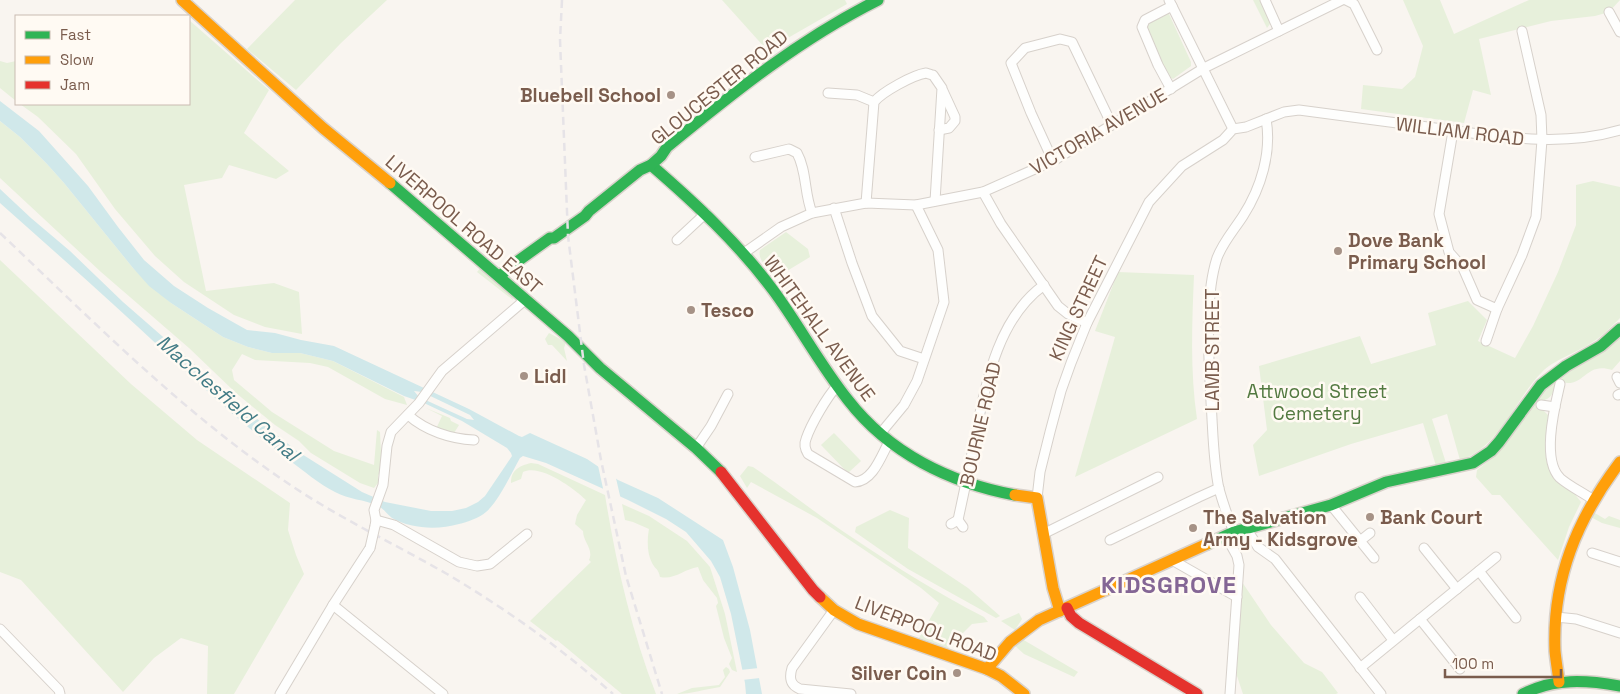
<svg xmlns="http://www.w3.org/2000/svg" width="1620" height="694" font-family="'Space Grotesk',sans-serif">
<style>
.green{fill:#e7f0db}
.water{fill:#d0e8ea;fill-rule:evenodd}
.pier{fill:#f9f5f0}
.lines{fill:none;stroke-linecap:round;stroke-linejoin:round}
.street-casing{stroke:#d7d1cb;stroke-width:11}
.fast-casing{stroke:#d9d2cb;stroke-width:14}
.slow-casing{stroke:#d9d2cb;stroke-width:14}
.jam-casing{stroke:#d9d2cb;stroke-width:14}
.street{stroke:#fefefd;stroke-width:9}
.fast{stroke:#30b455;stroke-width:11}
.slow{stroke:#ff9f0a;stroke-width:11}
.jam{stroke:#e5322d;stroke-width:11}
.rail{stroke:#e6e3e7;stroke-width:2.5;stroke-dasharray:8 5;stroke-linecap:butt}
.street-bridge-casing{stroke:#d7d1cb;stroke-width:11;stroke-linecap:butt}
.street-bridge{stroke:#fefefd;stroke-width:9}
.poi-dot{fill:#a69286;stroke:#fffaf3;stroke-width:2}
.labels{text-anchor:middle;stroke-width:5;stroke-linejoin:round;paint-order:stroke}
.street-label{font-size:19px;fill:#7a5c4d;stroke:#fffaf3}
.poi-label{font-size:19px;font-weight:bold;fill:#7a5c4d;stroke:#fffaf3;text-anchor:start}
.park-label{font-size:19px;fill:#537a41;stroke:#fffaf3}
.water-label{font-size:20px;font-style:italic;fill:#437c86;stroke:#fffaf3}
.district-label{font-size:24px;font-weight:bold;letter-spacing:1px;fill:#846695;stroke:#fffaf3}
</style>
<rect width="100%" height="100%" fill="#f9f5f0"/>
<g class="green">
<polygon points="295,0 387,0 341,43 296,90 247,49"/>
<polygon points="722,0 845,0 847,4 767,50"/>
<polygon points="1253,0 1261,0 1270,19 1270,24 1267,28"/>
<polygon points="1403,0 1440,0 1454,34 1529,0 1620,0 1609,12 1595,16 1551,21 1479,39 1491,95 1473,90 1464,123 1361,109 1363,85 1402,89 1415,77 1423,46"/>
<polygon points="1167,13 1169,14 1191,62 1191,66 1173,79 1166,75 1146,26 1149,22"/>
<polygon points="189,20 269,90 244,133 289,171 276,179 229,165 222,178 184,185 206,291 274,283 299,292 302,334 265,327 234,315 184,282 155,256 115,209 76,154 38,117 20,104 189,104"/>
<polygon points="0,61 7,63 16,61 16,101 0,88"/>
<polygon points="0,121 20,137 47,164 64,183 133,268 171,303 223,337 248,347 272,353 300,353 333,361 404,397 407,405 385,399 328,367 310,363 255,360 242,354 232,370 234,380 272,412 334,451 374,465 377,430 380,432 382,472 378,475 378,483 374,488 360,483 311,453 299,441 275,425 236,393 189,348 101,272 0,178"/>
<path d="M1593,181l27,6v131c-9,9 -18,19 -29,25 -13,9 -39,18 -49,29 -26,26 -44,77 -82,88l-13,-46 -15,5 14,44 -10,3 -13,-43 -72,21 -92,32 -6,-31 14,-15 -8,-64 101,-30 11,28 65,-19 -8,-32 40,-12 19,19 -9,21 37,17 18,-32 25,-54 18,-47v-40z"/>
<path d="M786,232l22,17 2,8 -33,20c-7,-7 -20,-16 -17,-27z"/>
<polygon points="0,260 131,384 197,440 290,503 288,530 296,555 304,574 234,694 207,694 208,646 181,638 154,658 123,692 21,580 0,572"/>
<polygon points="481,267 512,296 513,300 477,272"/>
<path d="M1118,272l76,3c-2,48 -4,96 3,144l-122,58 40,-140 -20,-6z"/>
<polygon points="549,333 566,342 564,348 567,361 552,345 548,345 545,339"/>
<path d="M1620,337v24l-8,9c-24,-8 -27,13 -44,13 -4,0 -8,-1 -12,-2 -2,12 -5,20 -18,20l-1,8 6,1 5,5 -2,44 3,10 6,11 19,13 7,9 -12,25 -11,33 -58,-65h-8l-16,-18 1,-7 20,-16 57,-76 58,-33z"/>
<polygon points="426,408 450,418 451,421 459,425 454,433 436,429 442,416"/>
<polygon points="834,433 861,461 848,473 821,445"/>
<path d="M531,463l7,1 67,31c11,68 26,135 51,199h-34l-65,-54 -1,1 -26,-20 61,-59 -2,-2c5,-11 -6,-18 -6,-29l-8,-7 2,-9 9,-15c-11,-11 -46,-37 -63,-28l-2,7 -10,4c0,-13 8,-17 20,-20z"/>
<path d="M748,466l5,1c34,23 66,49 100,71 43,29 86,56 131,79l4,5 -16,2 -24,24 -29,-10 20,-35 -18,-15 -104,-70 -66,-36 -4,6 -7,-12z"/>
<path d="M622,504l27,12 38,25 23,26 15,47 12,58 -5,-2 -3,-6 3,-6 -8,-20 -8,-32 2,-3 -1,-5 -14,-18 -5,-13c-14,2 -23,13 -38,10 -2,-9 -4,-7 -8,-14 -5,-10 -5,-23 -3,-34l-16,-7 -8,-2z"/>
<polygon points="1588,509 1605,519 1609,516 1620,520 1620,528 1602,523 1585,514"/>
<polygon points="890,510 909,518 908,548 968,588 1000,616 996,618 908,569 855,532 856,527"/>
<polygon points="1242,582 1271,625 1304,663 1322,672 1338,693 1336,694 1243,694 1236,673"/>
<polygon points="1019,613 1022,619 1015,630 1001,621"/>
<polygon points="1022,639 1078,672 1074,677 1024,654 1014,645"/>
<path d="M726,667l3,2 1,3 -10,15c-14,2 -29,7 -43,7l15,-6 27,-3 6,-8 -2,-7z"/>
</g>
<path class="water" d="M0,101l39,30 49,55 30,41 26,33 30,26 34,22 39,22 28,3 26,7 33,6 135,63 50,27 3,1 8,-4 57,26 31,21 40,18 65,42 10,27 17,63 12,64h-16l-1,-11 -14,-69 -11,-37 -9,-16 -25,-29 -20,-13 -38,-19 -82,-37 -23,-7 -3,2c-8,14 -21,43 -34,54 -7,6 -19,10 -27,12 -21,6 -48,5 -67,-6 -5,-4 -8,-9 -14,-12 -14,-7 -29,-6 -43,-14 -16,-8 -31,-21 -46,-32 -44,-33 -83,-70 -123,-107 -54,-51 -110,-100 -166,-150v-14l31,29 39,33 53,51 140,122 34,27 65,41 23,10 46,9h21l14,-3 12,-6 7,-6 27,-40 -1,-3 -4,-5 -45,-27 -38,-18 -20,-7 -71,-35 -33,-8h-28l-24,-6 -25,-10 -52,-34 -22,-17 -16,-18 -69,-85 -17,-19 -27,-27 -20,-16zM414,391l8,1 48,23 4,5 -7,-1 -48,-22z"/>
<g class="pier">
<polygon points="597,461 615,474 621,500 604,493"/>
<polygon points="759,668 760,678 742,680 740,670"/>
</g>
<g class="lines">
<defs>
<g id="street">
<polyline points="1169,0 1233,129"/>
<polyline points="1265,0 1279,31"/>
<polyline points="1346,0 1354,4 1377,50"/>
<polyline points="1609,12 1620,32"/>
<polyline points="1171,89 1158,65 1142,27 1145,20 1172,6"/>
<polyline points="828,93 857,95 874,102"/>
<polyline points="939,130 949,128 955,121 955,117 943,91"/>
<polyline points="1453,131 1439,214 1449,252 1463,268 1477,300 1497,309 1522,255 1536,217 1542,140 1541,115 1522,31"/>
<path d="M755,157l34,-8 8,4c10,18 7,40 15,60"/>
<polyline points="1053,161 1031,113 1011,63 1025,48 1060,39 1072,42 1112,125"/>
<polyline points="983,192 1001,224 1058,306 1068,314 1087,323"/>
<path d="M866,203l8,-101c8,-10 39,-27 52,-29 0,0 6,2 7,2l9,13 -7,113"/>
<polyline points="834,208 852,263 872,316 900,351 924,359"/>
<polyline points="677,240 706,213"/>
<polyline points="744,253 781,227 812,213 866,203 916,205 983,192 1053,161 1204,68 1342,0"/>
<polyline points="1486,341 1497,309"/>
<polyline points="1617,377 1620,383"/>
<path d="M1560,384c-5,22 -19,75 0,94 9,8 22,14 32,21"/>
<path d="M837,386c-10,11 -26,38 -31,53 -2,5 -1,10 2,15l47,28c18,-1 26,-26 34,-40"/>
<polyline points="1618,395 1620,394"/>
<polyline points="1541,405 1555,407"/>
<path d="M408,415c18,16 43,24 66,25"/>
<polyline points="880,434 904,405 917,381 944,302 938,250 916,205"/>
<polyline points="696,448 711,426 728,394"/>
<path d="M1037,498l3,-26 10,-40 11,-41 10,-28 16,-40 62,-121 33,-36 41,-26 10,-11 13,-2 38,-15 15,-2c45,6 91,12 136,18 62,8 124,20 185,2"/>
<polyline points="1331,505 1374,558"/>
<polyline points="376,520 394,525 459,562 477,566 490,564 527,534"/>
<path d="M958,520c6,-28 12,-55 17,-83 11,-53 22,-118 69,-152"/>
<polyline points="951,524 958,520 963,527"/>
<polyline points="375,526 376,520 374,510 383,485 387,446 391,432 419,403 442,371 526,299"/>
<polyline points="1246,528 1258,547 1275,559 1381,694"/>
<path d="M1234,532c-6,-14 -11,-29 -15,-43 -6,-28 -6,-59 -8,-87 -2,-43 -7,-104 6,-144 6,-16 17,-28 26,-42 18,-28 29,-64 23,-97"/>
<polyline points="1043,534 1158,477"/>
<polyline points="1226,536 1237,556 1239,565 1230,694"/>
<polyline points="1110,540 1199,497 1219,488"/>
<polyline points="1360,541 1370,533"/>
<polyline points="1424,548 1457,589"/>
<polyline points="1592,553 1620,562"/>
<polyline points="1172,560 1237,597"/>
<polyline points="1479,571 1516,618"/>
<polyline points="1360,597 1393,640"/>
<polyline points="333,605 443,694"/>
<path d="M834,610l-42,58c-3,10 -2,17 8,21l51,5"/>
<polyline points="1556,617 1576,619 1620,633"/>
<polyline points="1420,619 1460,669"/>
<polyline points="0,629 59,690 60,694"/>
<polyline points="1360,668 1496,557"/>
<polyline points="280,694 333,605 370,548"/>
</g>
<g id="fast">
<path d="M651,165c44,38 87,78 122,125 26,35 47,75 75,110 41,53 102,83 167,95"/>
<polyline points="390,183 568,336 600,368 696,448 721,472"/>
<path d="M500,276l11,-10 39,-28h4l31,-22 4,-5 51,-41 11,-5 10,-9 6,-9c67,-55 133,-108 211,-147"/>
<polyline points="1207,544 1234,532 1331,505 1386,482 1473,463 1491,451 1499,442 1541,385 1566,366 1601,346 1620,329"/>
<path d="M1523,694c31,-16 63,-14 97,-8"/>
</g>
<g id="slow">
<polyline points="182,0 323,128 390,183"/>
<polyline points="1015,495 1037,498 1053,588 1060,611"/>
<polyline points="820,597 834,610 858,624 987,669 1001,676 1024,694"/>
<polyline points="987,669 1010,642 1039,620 1207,544"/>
<path d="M1559,682c-1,-10 -3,-20 -4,-31 -3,-72 22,-132 65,-189"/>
</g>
<g id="jam">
<polyline points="721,472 813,590 820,597"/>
<polyline points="1067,608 1071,616 1079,623 1197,694"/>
</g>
</defs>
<use href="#street" class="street-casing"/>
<use href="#fast" class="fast-casing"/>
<use href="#slow" class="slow-casing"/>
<use href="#jam" class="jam-casing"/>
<use href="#street" class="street"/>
<use href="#fast" class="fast"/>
<use href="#slow" class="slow"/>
<use href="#jam" class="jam"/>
<g class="rail">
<polyline points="562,0 560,40 568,236 584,365 601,460 626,576 662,694"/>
<path d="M0,233c92,87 181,178 286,249 51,35 107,61 161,92 59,35 114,74 166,120"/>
</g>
<defs>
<polyline id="street-bridge" points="370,548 375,526"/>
</defs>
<use href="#street-bridge" class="street-bridge-casing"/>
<use href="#street-bridge" class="street-bridge"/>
</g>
<g class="poi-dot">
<circle cx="671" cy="95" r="5"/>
<circle cx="1338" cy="251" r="5"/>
<circle cx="691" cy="310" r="5"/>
<circle cx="524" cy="376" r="5"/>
<circle cx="1370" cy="517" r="5"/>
<circle cx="1193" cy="528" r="5"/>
<circle cx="957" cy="673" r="5"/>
</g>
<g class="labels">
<g class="street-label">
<text transform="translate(719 87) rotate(-39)" y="7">GLOUCESTER ROAD</text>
<text transform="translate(1098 131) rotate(-30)" y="7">VICTORIA AVENUE</text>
<text transform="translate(1460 131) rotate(7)" y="7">WILLIAM ROAD</text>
<text transform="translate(464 224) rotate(41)" y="7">LIVERPOOL ROAD EAST</text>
<text transform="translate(1078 308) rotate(-65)" y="7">KING STREET</text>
<text transform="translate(820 328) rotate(54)" y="7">WHITEHALL AVENUE</text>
<text transform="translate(1212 350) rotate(-90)" y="7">LAMB STREET</text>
<text transform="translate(980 424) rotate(-77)" y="7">BOURNE ROAD</text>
<text transform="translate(926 628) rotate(21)" y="7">LIVERPOOL ROAD</text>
</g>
<g class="poi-label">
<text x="661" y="102" text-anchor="end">Bluebell School</text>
<text x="1348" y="247">Dove Bank<tspan x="1348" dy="22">Primary School</tspan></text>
<text x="701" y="317">Tesco</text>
<text x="534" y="383">Lidl</text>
<text x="1203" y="524">The Salvation<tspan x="1203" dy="22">Army - Kidsgrove</tspan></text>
<text x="1380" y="524">Bank Court</text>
<text x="947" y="680" text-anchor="end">Silver Coin</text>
</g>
<g class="park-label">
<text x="1317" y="398">Attwood Street<tspan x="1317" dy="22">Cemetery</tspan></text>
</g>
<g class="water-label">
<text transform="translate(228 398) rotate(41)" y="7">Macclesfield Canal</text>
</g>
<g class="district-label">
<text x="1169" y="593">KIDSGROVE</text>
</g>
</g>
<rect x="15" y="15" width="175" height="90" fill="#fffaf3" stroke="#cabbb1"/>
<rect x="25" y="31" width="25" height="8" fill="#30b455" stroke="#cabbb1"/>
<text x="60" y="40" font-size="15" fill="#7a5c4d">Fast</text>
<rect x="25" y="56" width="25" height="8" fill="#ff9f0a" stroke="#cabbb1"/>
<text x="60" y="65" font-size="15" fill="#7a5c4d">Slow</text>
<rect x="25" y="81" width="25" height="8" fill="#e5322d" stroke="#cabbb1"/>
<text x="60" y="90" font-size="15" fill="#7a5c4d">Jam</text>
<path d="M1445 669v8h116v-8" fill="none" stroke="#7a5c4d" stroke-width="2.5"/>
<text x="1452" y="669" font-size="15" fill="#7a5c4d" stroke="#fffaf3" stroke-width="4" paint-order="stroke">100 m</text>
</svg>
